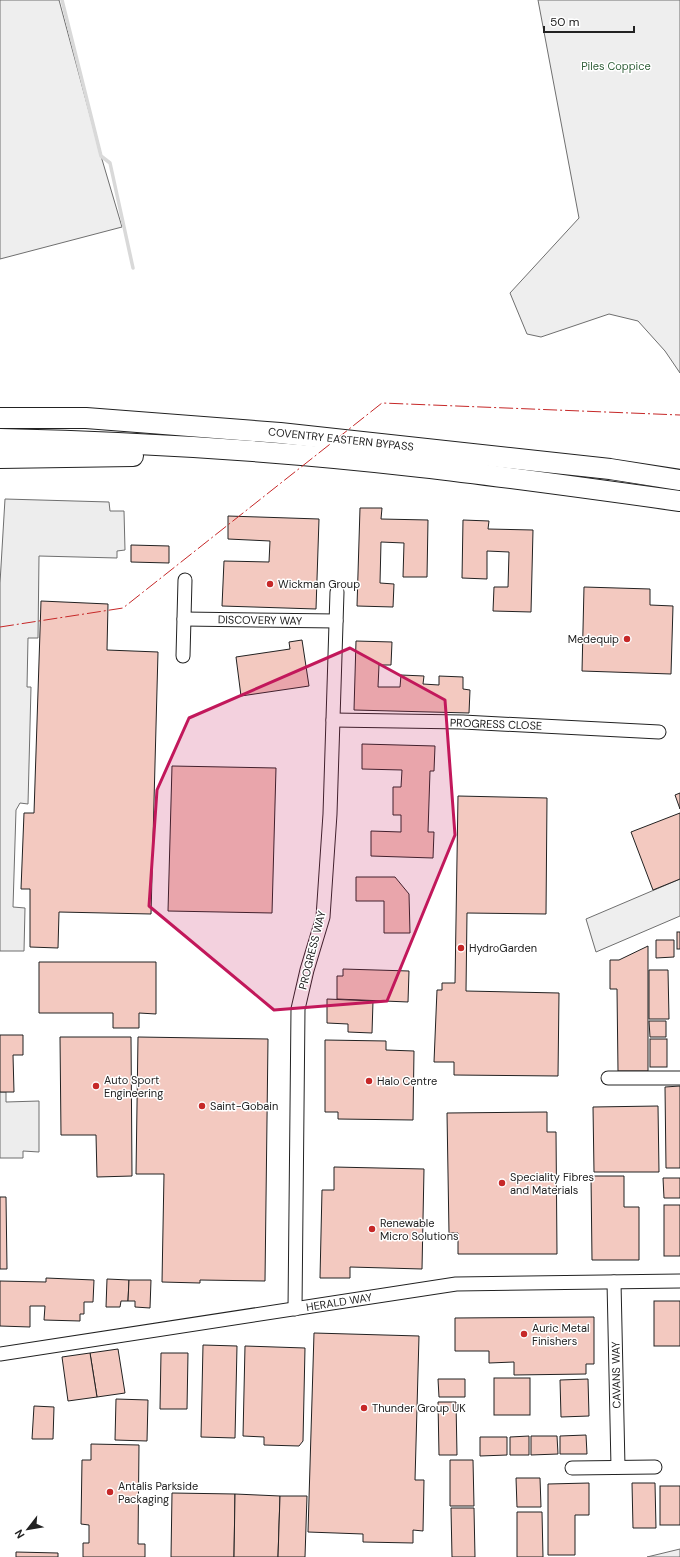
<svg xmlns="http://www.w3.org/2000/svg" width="680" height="1557" font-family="'DM Sans',sans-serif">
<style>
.green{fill:#eee;stroke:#6f6f6f}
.parking{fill:#ededed;stroke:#6f6f6f}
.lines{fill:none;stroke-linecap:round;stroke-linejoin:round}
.stream{stroke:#d9d9d9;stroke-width:3.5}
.building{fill:#f3c9c0;stroke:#222}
.minor-casing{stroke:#222;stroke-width:15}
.highway-casing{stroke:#222;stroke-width:22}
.minor{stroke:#fff;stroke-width:13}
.highway{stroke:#fff;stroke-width:20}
.power{stroke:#c62828;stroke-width:1;stroke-dasharray:14 3 2 3;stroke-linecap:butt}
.marked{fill:#c2185b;fill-opacity:0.2;stroke:#c2185b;stroke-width:3;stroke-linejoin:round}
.poi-dot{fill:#c62828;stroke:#fff;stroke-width:1.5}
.labels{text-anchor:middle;stroke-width:3;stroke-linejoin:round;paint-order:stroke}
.park-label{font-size:11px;fill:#2f5e38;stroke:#fff}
.street-label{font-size:11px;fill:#222;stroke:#fff}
.poi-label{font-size:11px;fill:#222;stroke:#fff;text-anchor:start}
</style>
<rect width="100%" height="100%" fill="#fff"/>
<g class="green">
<polygon points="0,0 59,0 101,156 122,227 0,259"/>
<polygon points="538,0 680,0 680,373 665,351 638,321 609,314 541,337 527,334 510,293 579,218"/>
<polygon points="680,879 680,916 596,952 586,919"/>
<polygon points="680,1549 680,1557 647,1557"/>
</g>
<g class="parking">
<polygon points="5,499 109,502 110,511 124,511 125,550 117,551 117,558 39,556 38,638 28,638 27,687 31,687 28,804 20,803 16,810 13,907 25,908 24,951 0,951 0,583"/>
<polygon points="0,1092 6,1092 6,1102 39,1101 39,1152 23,1151 23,1158 0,1158"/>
</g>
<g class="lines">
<polyline class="stream" points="62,0 101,156 110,163 133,268"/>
</g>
<g class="building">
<polygon points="360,508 382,508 381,519 428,520 427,577 403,577 404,543 381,542 380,583 394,584 393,607 357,606"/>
<polygon points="228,516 319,519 316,609 222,606 224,561 269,562 270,541 228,539"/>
<polygon points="463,520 489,521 488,529 533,530 531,612 493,611 494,587 508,587 509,552 487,551 487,579 462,578"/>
<polygon points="131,545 169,546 169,563 131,562"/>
<polygon points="584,587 650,589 650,605 673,606 671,674 582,671"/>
<polygon points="41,601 108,604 107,650 158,652 151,914 59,912 58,948 30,947 30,889 21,889 24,813 34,813"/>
<polygon points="302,640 309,686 241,696 236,657 290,649 289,642"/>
<polygon points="356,641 392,642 391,665 379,665 378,687 400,687 401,675 424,676 423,684 439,685 439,676 463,677 463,689 470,690 469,713 354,710"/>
<polygon points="362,744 435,746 434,771 430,771 428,832 434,832 433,858 371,856 371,831 401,832 401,815 393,815 393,787 401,787 402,770 362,769"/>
<polygon points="172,766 276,768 272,913 168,911"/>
<polygon points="680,793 680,809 675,795"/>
<polygon points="458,796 547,798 546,914 467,913 466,991 559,993 558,1076 454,1075 454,1062 434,1062 437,990 442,990 442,983 455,983"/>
<polygon points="680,813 680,879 653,890 631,832"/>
<polygon points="356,877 395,877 409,894 410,933 384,933 384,901 356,901"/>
<rect x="677" y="932" width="3" height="17"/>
<polygon points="656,940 674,940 674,957 656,958"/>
<polygon points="648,946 648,1071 618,1071 617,989 610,989 610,960 619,960"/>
<polygon points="39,962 156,962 156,1014 139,1013 139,1028 113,1028 113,1013 39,1013"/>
<polygon points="343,969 409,971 408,1002 337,999 337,976 343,976"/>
<polygon points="649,970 668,970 669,1019 649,1019"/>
<polygon points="327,999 373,1001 372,1033 348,1032 348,1024 327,1023"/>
<polygon points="649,1021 666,1021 666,1037 650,1037"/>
<polygon points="0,1035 23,1035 23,1055 13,1055 14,1092 0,1092"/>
<polygon points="60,1037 131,1037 132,1176 97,1177 96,1135 61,1135"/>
<polygon points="138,1037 268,1039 265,1281 200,1280 200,1283 162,1282 164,1174 136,1174"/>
<rect x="650" y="1039" width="17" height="28"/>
<polygon points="325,1040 386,1041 386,1050 414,1051 413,1120 338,1119 338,1112 325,1112"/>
<polygon points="680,1086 680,1168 666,1168 665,1087"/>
<polygon points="658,1106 659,1172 594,1172 593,1107"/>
<polygon points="547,1112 547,1132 556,1132 557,1254 458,1254 458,1233 449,1233 447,1113"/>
<polygon points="334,1167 424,1169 422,1269 350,1267 350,1278 320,1278 322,1190 334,1190"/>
<polygon points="591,1176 624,1176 624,1207 639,1207 639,1260 592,1260"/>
<polygon points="663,1178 680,1178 680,1198 664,1198"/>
<polygon points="0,1197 6,1197 7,1269 0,1269"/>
<rect x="664" y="1205" width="16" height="51"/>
<polygon points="46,1278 94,1280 93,1302 84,1302 84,1314 80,1314 80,1321 44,1320 45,1306 30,1306 30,1327 0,1326 0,1281 46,1282"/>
<polygon points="107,1279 129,1280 128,1301 121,1301 120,1307 106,1307"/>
<polygon points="129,1280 151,1280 150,1308 135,1307 135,1301 128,1301"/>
<rect x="654" y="1301" width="26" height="45"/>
<polygon points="594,1317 594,1364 586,1364 586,1374 514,1375 514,1362 489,1363 489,1351 455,1351 455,1318"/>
<polygon points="314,1333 419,1336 415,1480 424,1480 423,1531 413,1530 413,1543 363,1542 363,1534 308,1532"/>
<polygon points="203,1345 237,1346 235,1438 201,1437"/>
<polygon points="245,1346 305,1348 303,1441 299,1446 264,1445 264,1437 243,1436"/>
<polygon points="118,1349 125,1393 97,1397 90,1353"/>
<polygon points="90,1353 97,1397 68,1401 62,1357"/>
<polygon points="161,1353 188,1353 187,1409 160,1409"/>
<rect x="494" y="1378" width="36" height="37"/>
<polygon points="438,1379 465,1379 465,1397 439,1397"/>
<polygon points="588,1379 589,1416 561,1417 560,1380"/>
<polygon points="116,1399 148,1400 147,1441 115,1440"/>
<polygon points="438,1402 456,1402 457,1455 439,1455"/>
<polygon points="34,1406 54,1407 53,1439 32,1439"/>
<polygon points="586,1435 587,1454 560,1454 560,1436"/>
<polygon points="529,1436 529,1455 510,1455 510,1437"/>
<polygon points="531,1436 557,1436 558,1454 531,1455"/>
<polygon points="480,1437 507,1437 507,1455 480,1456"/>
<polygon points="91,1444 139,1445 138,1544 145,1544 145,1557 83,1557 83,1543 89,1543 89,1525 81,1524 82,1460 91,1460"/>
<polygon points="450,1460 473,1460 474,1506 450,1506"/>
<polygon points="516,1478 540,1478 541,1507 517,1507"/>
<polygon points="589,1483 589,1515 575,1515 575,1555 548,1555 548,1484"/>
<polygon points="632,1483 655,1483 656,1528 633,1528"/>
<rect x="660" y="1486" width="20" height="39"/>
<polygon points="172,1493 235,1494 234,1557 171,1557"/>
<polygon points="235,1494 280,1496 278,1557 234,1557"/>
<polygon points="280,1496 307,1496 305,1557 278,1557"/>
<polygon points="451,1508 474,1508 475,1557 452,1557"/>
<polygon points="517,1512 542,1512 543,1557 517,1557"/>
<polygon points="16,1552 58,1553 58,1557 16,1557"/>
</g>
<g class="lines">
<defs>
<g id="minor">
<polyline points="184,619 336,621"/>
<polyline points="183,656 185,580"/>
<polyline points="333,720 463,722 659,732"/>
<polyline points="608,1078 680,1078"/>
<polyline points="614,1282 618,1467"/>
<polyline points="295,1309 298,1009 307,970 323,917 330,814 337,592"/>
<polyline points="0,1354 456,1284 680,1281"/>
<polyline points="572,1468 655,1467"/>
</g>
<g id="highway">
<polyline points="0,418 86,418 280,433 610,469 680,480"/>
<path d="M0,439c141,3 281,12 421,28 87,10 173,22 259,34"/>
<polyline points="0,458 133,456"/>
</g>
</defs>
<use href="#minor" class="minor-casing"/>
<use href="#highway" class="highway-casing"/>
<use href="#minor" class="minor"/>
<use href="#highway" class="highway"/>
<polyline class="power" points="0,627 123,608 382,403 680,415"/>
</g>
<path class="marked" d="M350,648l95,52 10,135 -68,166 -113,9 -125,-104 8,-116 32,-72z"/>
<g class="poi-dot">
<circle cx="270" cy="584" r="4"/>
<circle cx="627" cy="639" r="4"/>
<circle cx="461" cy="948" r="4"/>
<circle cx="369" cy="1081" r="4"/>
<circle cx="96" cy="1086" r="4"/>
<circle cx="202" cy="1106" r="4"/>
<circle cx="502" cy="1183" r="4"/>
<circle cx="372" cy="1229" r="4"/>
<circle cx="524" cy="1334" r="4"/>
<circle cx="364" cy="1408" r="4"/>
<circle cx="110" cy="1492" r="4"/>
</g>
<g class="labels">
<g class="park-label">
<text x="616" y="70">Piles Coppice</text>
</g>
<g class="street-label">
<text transform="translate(341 439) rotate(6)" y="4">COVENTRY EASTERN BYPASS</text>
<text transform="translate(260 620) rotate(1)" y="4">DISCOVERY WAY</text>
<text transform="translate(496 724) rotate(2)" y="4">PROGRESS CLOSE</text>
<text transform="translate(312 950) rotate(-76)" y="4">PROGRESS WAY</text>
<text transform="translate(339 1302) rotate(-9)" y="4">HERALD WAY</text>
<text transform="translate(616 1375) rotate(-91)" y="4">CAVANS WAY</text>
</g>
<g class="poi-label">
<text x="278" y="588">Wickman Group</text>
<text x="619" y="643" text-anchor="end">Medequip</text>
<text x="469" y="952">HydroGarden</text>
<text x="104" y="1084">Auto Sport<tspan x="104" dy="13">Engineering</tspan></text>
<text x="377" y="1085">Halo Centre</text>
<text x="210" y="1110">Saint-Gobain</text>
<text x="510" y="1181">Speciality Fibres<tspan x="510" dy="13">and Materials</tspan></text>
<text x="380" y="1227">Renewable<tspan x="380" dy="13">Micro Solutions</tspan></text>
<text x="532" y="1332">Auric Metal<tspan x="532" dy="13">Finishers</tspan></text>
<text x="372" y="1412">Thunder Group UK</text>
<text x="118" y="1490">Antalis Parkside<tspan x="118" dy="13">Packaging</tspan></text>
</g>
</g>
<g transform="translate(28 1529) rotate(239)" stroke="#ffffff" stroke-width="3" paint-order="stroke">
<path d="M0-3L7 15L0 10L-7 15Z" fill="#222222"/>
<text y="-6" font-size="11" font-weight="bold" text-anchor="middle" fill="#222222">N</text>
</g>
<path d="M544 26v6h90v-6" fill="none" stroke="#222222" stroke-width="2"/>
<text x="550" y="26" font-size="12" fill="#222222" stroke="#ffffff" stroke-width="3" paint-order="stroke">50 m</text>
</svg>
